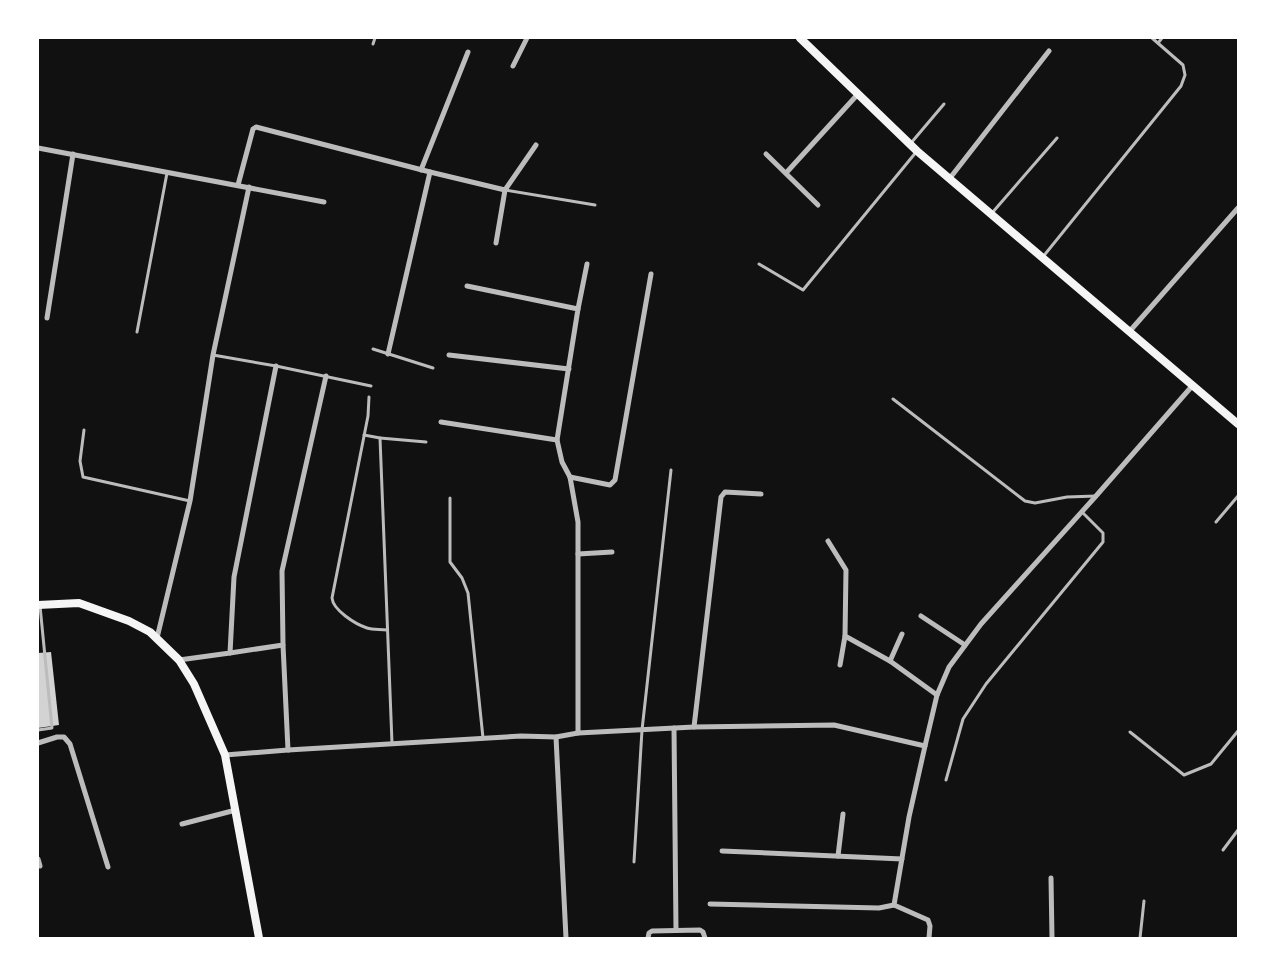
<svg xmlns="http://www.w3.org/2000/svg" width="1276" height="976" font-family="'Space Grotesk',sans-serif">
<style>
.building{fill:#d3d3d3}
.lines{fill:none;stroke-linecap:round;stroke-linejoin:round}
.service{stroke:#bcbcbc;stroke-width:3}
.minor{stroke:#bcbcbc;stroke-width:5}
.secondary{stroke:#f5f5f5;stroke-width:8}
</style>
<rect width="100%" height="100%" fill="#111"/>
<polygon class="building" points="51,652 59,725 38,728 38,653"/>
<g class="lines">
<g class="service">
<polyline points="1158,43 1162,38"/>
<polyline points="373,44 375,38"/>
<polyline points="911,143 944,104"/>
<polyline points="505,190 595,205"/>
<polyline points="992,213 1057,138"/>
<polyline points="1042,258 1181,86 1185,75 1183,65 1152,38"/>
<polyline points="759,264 803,290 917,151"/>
<polyline points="137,332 167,173"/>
<polyline points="373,349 433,368"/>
<polyline points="213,355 276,366 371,386"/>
<path d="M369,397l-1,19 -36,182c1,12 23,26 35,30 6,2 13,1 20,2"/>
<polyline points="893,399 1025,501 1035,503 1067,497 1096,496"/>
<polyline points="84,430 80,461 83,477 190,501"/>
<polyline points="364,435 380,438"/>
<polyline points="450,498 450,562 462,578 468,593 483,738"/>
<polyline points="1216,522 1238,496"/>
<polyline points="38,730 52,728 40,606"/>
<polyline points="1130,732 1184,775 1211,764 1238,731"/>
<polyline points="392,743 380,438 426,442"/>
<polyline points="946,780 963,719 986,684 1103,542 1103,533 1082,512"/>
<polyline points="1223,850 1238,830"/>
<polyline points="634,862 642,730 671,470"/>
<polyline points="1140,938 1144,901"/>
</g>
<g class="minor">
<polyline points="513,66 527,38"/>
<polyline points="38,148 324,202"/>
<polyline points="766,154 818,205"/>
<polyline points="421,170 468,52"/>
<polyline points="430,172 505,190 536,145"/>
<polyline points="786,173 858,94"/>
<polyline points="950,178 1049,51"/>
<polyline points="238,185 253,129 256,127 430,172 388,354"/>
<polyline points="496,243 505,190"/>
<polyline points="467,286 578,309 557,440 562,462 570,477 578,522 578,733"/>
<polyline points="578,309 587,264"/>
<polyline points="47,318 73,154"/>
<polyline points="1129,332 1238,208"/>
<polyline points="449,355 569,369"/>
<polyline points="441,422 557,440"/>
<polyline points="570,477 610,485 615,480 651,274"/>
<polyline points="828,541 846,570 845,636 890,661"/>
<polyline points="578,554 612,552"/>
<polyline points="921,616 965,645"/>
<polyline points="902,634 890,661 937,695"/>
<polyline points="157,638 190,501 213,355 249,187"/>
<polyline points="283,645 288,750"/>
<polyline points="230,653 283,645 282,571 326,376"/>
<polyline points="179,660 230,653 234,577 276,366"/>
<polyline points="840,665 845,636"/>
<polyline points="694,727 721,497 725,492 761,494"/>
<polyline points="674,728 676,930"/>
<polyline points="556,737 566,938"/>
<polyline points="38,743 57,737 64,737 70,744 108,867"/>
<polyline points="225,755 288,750 521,736 556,737 578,733 694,727 834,725 925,746"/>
<polyline points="182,824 236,810"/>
<polyline points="722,851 902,859"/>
<polyline points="838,856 843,814"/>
<polyline points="38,859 40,866"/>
<polyline points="1051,878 1052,938"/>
<polyline points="710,904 879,908 894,905"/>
<polyline points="648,938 649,933 652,931 700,930 703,932 705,938"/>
<polyline points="929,938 930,926 928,920 894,905 909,817 925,746 937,695 949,667 981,624 1096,496 1193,385"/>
</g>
<g class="secondary">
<polyline points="800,38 917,151 1238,424"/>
<polyline points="38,605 79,603 129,621 150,632 179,660 194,684 225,755 259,938"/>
</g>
</g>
<rect width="1276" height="976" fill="none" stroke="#ffffff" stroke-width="78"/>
</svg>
